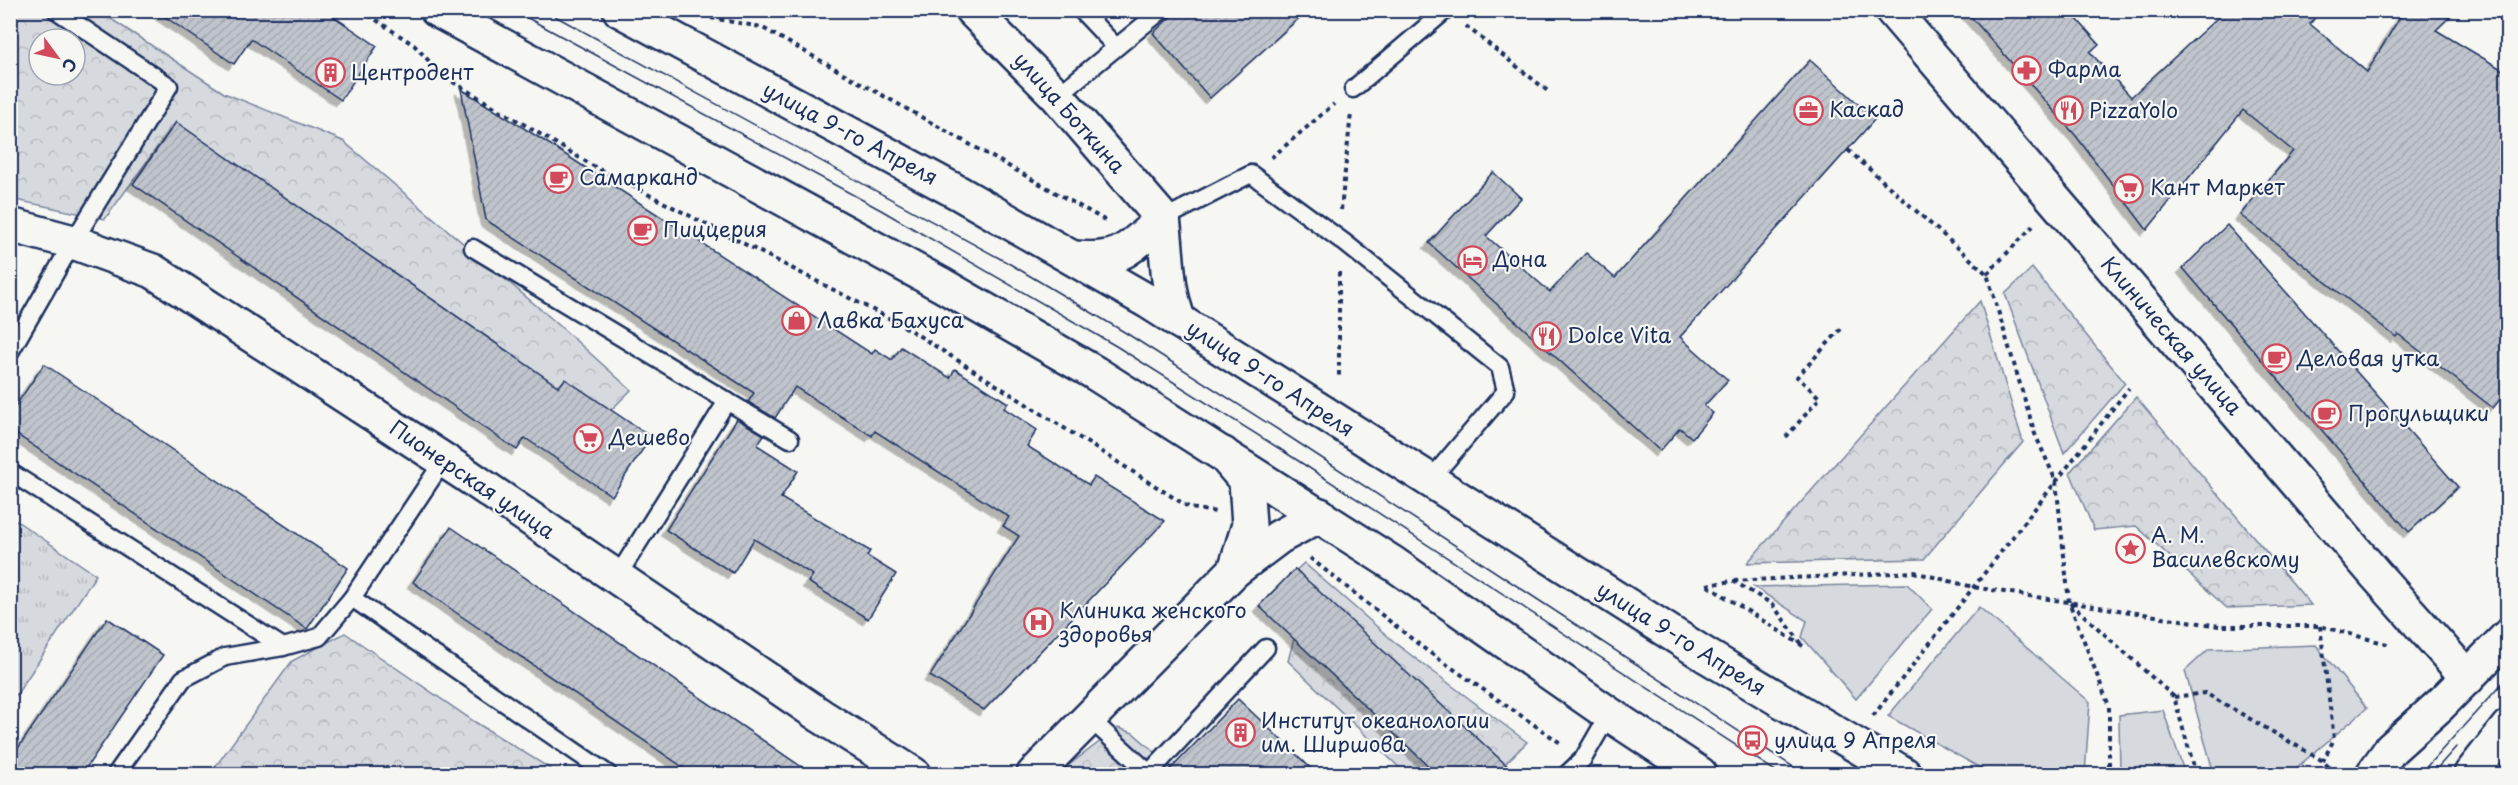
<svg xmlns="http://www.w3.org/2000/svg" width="2518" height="785" font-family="'Playpen Sans',sans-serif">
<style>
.green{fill:#d6d9dd;stroke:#78849e;stroke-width:1.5}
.forest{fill:url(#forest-crowns);stroke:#78849e;stroke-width:1.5;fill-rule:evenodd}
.park{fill:url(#park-tufts);stroke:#78849e;stroke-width:1.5}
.building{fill:url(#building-hatch);stroke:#1b2f5e;stroke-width:1.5;filter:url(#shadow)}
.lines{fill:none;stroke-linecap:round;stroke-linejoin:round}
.service-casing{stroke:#1b2f5e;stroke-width:21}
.minor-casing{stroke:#1b2f5e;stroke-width:38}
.tertiary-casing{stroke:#1b2f5e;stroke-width:38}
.primary-casing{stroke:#1b2f5e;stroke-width:38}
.path{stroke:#1b2f5e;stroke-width:4;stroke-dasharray:4.5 4.5;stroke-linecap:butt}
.service{stroke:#f6f6f2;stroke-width:16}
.minor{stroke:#f6f6f2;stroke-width:33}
.tertiary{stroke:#f6f6f2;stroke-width:33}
.primary{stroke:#f6f6f2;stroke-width:33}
.tram{stroke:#1b2f5e;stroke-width:1.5}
.labels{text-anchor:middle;stroke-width:4.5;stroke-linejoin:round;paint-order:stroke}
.poi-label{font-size:21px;fill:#1b2f5e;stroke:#f6f6f2;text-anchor:start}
.street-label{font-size:21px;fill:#1b2f5e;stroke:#f6f6f2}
</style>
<defs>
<pattern id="forest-crowns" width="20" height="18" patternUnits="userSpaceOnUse" patternTransform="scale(1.5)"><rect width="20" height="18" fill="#d6d9dd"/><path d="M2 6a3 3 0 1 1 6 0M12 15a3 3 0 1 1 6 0" fill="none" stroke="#b7bbc0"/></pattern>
<pattern id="park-tufts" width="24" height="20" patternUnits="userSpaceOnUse" patternTransform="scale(1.5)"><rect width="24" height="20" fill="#d6d9dd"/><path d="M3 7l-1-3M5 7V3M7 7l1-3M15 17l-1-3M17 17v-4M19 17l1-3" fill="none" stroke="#b7bbc0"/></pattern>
<pattern id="building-hatch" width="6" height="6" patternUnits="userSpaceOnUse" patternTransform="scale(1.5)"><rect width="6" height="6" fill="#c0c4cd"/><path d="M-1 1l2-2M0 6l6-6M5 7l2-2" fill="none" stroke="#a4a9b2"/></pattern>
<filter id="shadow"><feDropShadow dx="-5.5" dy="5.5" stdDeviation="0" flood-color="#0004"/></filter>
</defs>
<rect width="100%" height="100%" fill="#f6f6f2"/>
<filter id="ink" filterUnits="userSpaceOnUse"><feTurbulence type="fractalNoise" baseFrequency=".0167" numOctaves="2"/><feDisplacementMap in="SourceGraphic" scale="12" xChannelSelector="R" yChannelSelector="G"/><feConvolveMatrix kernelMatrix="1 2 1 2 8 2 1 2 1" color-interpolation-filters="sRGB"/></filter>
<g filter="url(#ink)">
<g class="green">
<polygon points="1907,584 1932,609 1856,699 1802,637 1807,621 1754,587"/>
<polygon points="1979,607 2090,702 2085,774 1991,774 1888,716"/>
<polygon points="2316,645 2367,708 2289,774 2214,774 2185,671 2209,649"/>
<polygon points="2163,710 2185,774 2120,774 2119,715"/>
</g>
<g class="forest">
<path d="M11,11h88l125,82 119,48 209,178 79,71 -20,20 -46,-31 -6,8 -383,-265 -71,97 -94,-20zM39,39h36v36h-36z"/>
<polygon points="2032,268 2125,383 2064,453 2005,294"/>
<polygon points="1980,301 2023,442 1924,559 1747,563"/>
<polygon points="2136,397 2311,605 2227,608 2136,526 2094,530 2070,472"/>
<polygon points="1304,563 1399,646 1527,742 1495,774 1406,774 1288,661 1297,627 1268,596"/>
<polygon points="345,633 475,722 559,774 210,774 292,661"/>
<polygon points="1118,728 1133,733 1180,774 1057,774"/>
</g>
<polygon class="park" points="11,517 96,575 11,703"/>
<g class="building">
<polygon points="155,10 324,10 377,46 341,100 251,39 234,64"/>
<polygon points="1178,10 1308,10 1210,98 1153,33"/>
<polygon points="1965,10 2069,10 2099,44 2090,52 2131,97 2226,10 2321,10 2310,24 2367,72 2404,10 2457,10 2436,30 2508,73 2508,390 2493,408 2398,334 2396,337 2240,215 2293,151 2243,110 2147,230 2076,136"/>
<polygon points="1810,60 1875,119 1680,337 1728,380 1704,406 1713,413 1692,438 1680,428 1660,451 1429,243 1493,172 1521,198 1486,236 1550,292 1586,253 1615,278"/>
<polygon points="461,89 546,142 872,354 875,349 892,360 901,347 950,378 955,369 1008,403 1004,408 1037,430 1027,446 1089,485 1094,477 1165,521 984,710 930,676 1019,536 1003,526 1009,517 875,431 872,436 795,387 775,418 748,402 754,393 486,220"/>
<polygon points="176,122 559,387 565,379 651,437 612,496 525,438 517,450 133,184"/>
<polygon points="2227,225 2458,487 2409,532 2183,268"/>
<polygon points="44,364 348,568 307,629 10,430 10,414"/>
<polygon points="737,419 764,435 757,445 798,471 781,498 870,551 867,556 896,574 868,619 808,582 813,575 754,539 733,573 666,530"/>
<polygon points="451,527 812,774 693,774 458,614 413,582"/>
<polygon points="1295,569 1516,774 1437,774 1259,606"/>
<polygon points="107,618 163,655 82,774 10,774 10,760"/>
<polygon points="1238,699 1317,774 1166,774"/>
</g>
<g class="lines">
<defs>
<g id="service">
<polyline points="1081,10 1116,47"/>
<polyline points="1353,89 1446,10"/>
<polyline points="1057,96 1162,10"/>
<polyline points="1163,219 1251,174 1345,243 1500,367 1506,391 1429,481"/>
<polyline points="473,248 790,439"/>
<polyline points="10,352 73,242 169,86 56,10"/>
<polyline points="10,472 283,647"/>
<polyline points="617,577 727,401"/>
<polyline points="352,598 608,774"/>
<polyline points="1090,719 1149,773 1266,648"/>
<polyline points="116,774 183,679 225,657 283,647 319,637 352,598 444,460"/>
<polyline points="1567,774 1583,759 1609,714"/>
</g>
<g id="minor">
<polyline points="1892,10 2376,575 2468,678"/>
<polyline points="10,225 73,242 153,271 465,474 821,716 913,774"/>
<polyline points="1223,454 1246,481 1249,525 1235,570"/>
<polyline points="1034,774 1235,570 1279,537 1320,515"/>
</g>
<g id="tertiary">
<polyline points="972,10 1057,96 1163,219"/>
<path d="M1163,219c5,35 3,69 16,102"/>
<path d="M1075,258c49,4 53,-10 88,-39"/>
</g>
<g id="primary">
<polyline points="437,10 942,285 1095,373 1394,564 1609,714 1700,774"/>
<polyline points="620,10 959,193 1149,302 1707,656 1904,774"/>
<polyline points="2373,774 2391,749 2440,705 2508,636"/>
<polyline points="2471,774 2508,727"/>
</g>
</defs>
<use href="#service" class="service-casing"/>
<use href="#minor" class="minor-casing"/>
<use href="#tertiary" class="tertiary-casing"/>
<use href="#primary" class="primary-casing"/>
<g class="path">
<polyline points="361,10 414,45 443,76 595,167 902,325 1190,508 1216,512"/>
<polyline points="711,18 761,27 1108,222"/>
<polyline points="1466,26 1549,92"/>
<polyline points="10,86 12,87"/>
<polyline points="1848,150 1987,274 2035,434 2056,481 2069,602 2109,706 2109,774"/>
<polyline points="1271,158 1334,104"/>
<polyline points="1341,210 1351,113"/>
<polyline points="1339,272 1339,380"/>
<polyline points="1987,274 2033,226"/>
<polyline points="1786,437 1820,398 1797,377 1841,329"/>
<polyline points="1310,558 1426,650 1562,744"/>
<polyline points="1733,581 1772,604 1801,643"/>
<polyline points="1707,585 1733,581 1914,572 1973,587 2219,626 2320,626 2391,645"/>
<polyline points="1708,586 1803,646"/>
<polyline points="2070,603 2174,697 2196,774"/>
<polyline points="2320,626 2334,739 2323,761"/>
<polyline points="2174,697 2205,693 2323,761 2335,774"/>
<polyline points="1873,716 2129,388"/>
</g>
<use href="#service" class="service"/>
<use href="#minor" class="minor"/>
<use href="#tertiary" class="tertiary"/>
<use href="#primary" class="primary"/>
<g class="tram">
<polyline points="513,10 881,210 1116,346 1280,449 1780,774"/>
<polyline points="544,10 1010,264 1126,333 1288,436 1804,774"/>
<polyline points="2420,774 2508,677"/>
<polyline points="2432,774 2456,747"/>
</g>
</g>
</g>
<defs>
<symbol id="pharmacy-ring" viewBox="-11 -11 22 22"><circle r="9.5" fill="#f6f6f2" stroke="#d1495b" stroke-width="1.5"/><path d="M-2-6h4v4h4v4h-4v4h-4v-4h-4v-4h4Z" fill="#d1495b"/></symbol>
<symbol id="building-ring" viewBox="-11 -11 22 22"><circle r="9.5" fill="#f6f6f2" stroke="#d1495b" stroke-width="1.5"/><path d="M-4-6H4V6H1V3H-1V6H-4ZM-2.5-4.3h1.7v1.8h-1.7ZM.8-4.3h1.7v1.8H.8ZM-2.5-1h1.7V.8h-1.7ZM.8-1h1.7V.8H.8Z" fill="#d1495b"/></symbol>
<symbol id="office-ring" viewBox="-11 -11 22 22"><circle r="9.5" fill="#f6f6f2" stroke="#d1495b" stroke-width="1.5"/><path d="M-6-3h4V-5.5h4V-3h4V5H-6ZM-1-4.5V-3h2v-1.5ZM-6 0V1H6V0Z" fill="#d1495b"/></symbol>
<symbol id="restaurant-ring" viewBox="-11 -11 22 22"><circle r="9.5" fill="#f6f6f2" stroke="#d1495b" stroke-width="1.5"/><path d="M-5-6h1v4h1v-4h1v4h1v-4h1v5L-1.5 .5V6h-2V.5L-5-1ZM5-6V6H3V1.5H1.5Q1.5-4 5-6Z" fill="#d1495b"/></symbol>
<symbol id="cafe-ring" viewBox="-11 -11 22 22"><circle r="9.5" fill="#f6f6f2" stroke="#d1495b" stroke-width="1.5"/><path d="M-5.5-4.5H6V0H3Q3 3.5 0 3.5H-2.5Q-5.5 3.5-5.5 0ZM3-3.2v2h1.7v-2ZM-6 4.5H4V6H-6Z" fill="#d1495b"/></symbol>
<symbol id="supermarket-ring" viewBox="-11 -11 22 22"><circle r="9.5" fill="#f6f6f2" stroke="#d1495b" stroke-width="1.5"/><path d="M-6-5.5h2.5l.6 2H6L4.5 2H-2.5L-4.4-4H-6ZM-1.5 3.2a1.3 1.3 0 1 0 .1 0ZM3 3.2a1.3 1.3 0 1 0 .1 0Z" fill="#d1495b"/></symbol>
<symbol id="hotel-ring" viewBox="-11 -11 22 22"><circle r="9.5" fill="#f6f6f2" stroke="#d1495b" stroke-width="1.5"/><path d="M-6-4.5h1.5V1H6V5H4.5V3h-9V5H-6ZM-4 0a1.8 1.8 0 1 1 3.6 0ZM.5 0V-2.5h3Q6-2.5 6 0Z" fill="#d1495b"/></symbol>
<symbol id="shop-ring" viewBox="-11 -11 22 22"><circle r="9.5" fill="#f6f6f2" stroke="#d1495b" stroke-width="1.5"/><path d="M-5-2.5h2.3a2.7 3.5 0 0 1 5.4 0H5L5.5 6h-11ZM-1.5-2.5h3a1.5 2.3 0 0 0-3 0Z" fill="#d1495b"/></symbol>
<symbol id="sight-ring" viewBox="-11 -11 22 22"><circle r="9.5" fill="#f6f6f2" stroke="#d1495b" stroke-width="1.5"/><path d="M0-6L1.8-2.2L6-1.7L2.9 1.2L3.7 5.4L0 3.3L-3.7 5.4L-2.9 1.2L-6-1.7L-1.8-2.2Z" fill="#d1495b"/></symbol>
<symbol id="hospital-ring" viewBox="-11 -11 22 22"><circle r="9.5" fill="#f6f6f2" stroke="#d1495b" stroke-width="1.5"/><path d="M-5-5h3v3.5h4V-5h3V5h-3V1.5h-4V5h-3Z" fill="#d1495b"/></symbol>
<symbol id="bus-ring" viewBox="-11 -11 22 22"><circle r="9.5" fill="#f6f6f2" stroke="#d1495b" stroke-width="1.5"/><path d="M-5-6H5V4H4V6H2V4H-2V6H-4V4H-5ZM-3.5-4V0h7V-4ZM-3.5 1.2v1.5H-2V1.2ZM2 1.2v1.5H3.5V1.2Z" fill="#d1495b"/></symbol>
</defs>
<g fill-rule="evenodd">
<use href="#pharmacy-ring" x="2010" y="54" width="33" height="33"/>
<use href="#building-ring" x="314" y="56" width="33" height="33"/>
<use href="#office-ring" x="1792" y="94" width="33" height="33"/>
<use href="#restaurant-ring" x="2052" y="94" width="33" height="33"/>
<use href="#cafe-ring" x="542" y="162" width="33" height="33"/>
<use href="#supermarket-ring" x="2112" y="172" width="33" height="33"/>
<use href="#cafe-ring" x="626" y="214" width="33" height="33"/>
<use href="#hotel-ring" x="1456" y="244" width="33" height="33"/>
<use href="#shop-ring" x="780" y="304" width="33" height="33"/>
<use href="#restaurant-ring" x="1530" y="320" width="33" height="33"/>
<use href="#cafe-ring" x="2260" y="342" width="33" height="33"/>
<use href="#cafe-ring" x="2310" y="398" width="33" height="33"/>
<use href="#supermarket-ring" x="572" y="422" width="33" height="33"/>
<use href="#sight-ring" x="2114" y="532" width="33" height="33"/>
<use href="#hospital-ring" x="1022" y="606" width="33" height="33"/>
<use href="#building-ring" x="1224" y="716" width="33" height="33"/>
<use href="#bus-ring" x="1736" y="724" width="33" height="33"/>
</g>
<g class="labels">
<g class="poi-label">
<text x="2048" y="77">Фарма</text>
<text x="351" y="80">Центродент</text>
<text x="1829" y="117">Каскад</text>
<text x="2089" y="118">PizzaYolo</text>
<text x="579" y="185">Самарканд</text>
<text x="2150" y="195">Кант Маркет</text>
<text x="663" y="237">Пиццерия</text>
<text x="1493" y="267">Дона</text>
<text x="817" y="328">Лавка Бахуса</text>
<text x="1567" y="343">Dolce Vita</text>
<text x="2297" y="366">Деловая утка</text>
<text x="2348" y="421">Прогульщики</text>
<text x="609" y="445">Дешево</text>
<text x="2151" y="543">А. М.<tspan x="2151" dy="24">Василевскому</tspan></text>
<text x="1059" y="618">Клиника женского<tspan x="1059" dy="24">здоровья</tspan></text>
<text x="1261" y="728">Институт океанологии<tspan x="1261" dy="24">им. Ширшова</tspan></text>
<text x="1774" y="748">улица 9 Апреля</text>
</g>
<g class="street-label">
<text transform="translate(1069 113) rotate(48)" y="7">улица Боткина</text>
<text transform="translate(850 134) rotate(28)" y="7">улица 9-го Апреля</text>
<text transform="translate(2171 336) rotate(49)" y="7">Клиническая улица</text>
<text transform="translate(1270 379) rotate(33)" y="7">улица 9-го Апреля</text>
<text transform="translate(472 480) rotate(34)" y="7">Пионерская улица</text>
<text transform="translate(1681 639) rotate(32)" y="7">улица 9-го Апреля</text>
</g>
</g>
<rect width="2518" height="785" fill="none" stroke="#f6f6f2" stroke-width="36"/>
<rect x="18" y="18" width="2482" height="749" fill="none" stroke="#1b2f5e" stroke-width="2" filter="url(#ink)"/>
<g transform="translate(57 57) rotate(123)"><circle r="28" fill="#f6f6f2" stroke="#9ea6b7" stroke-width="1.5"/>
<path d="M0-4.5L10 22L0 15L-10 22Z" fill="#d1495b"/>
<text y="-9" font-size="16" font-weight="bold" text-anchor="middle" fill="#1b2f5e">С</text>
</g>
</svg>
